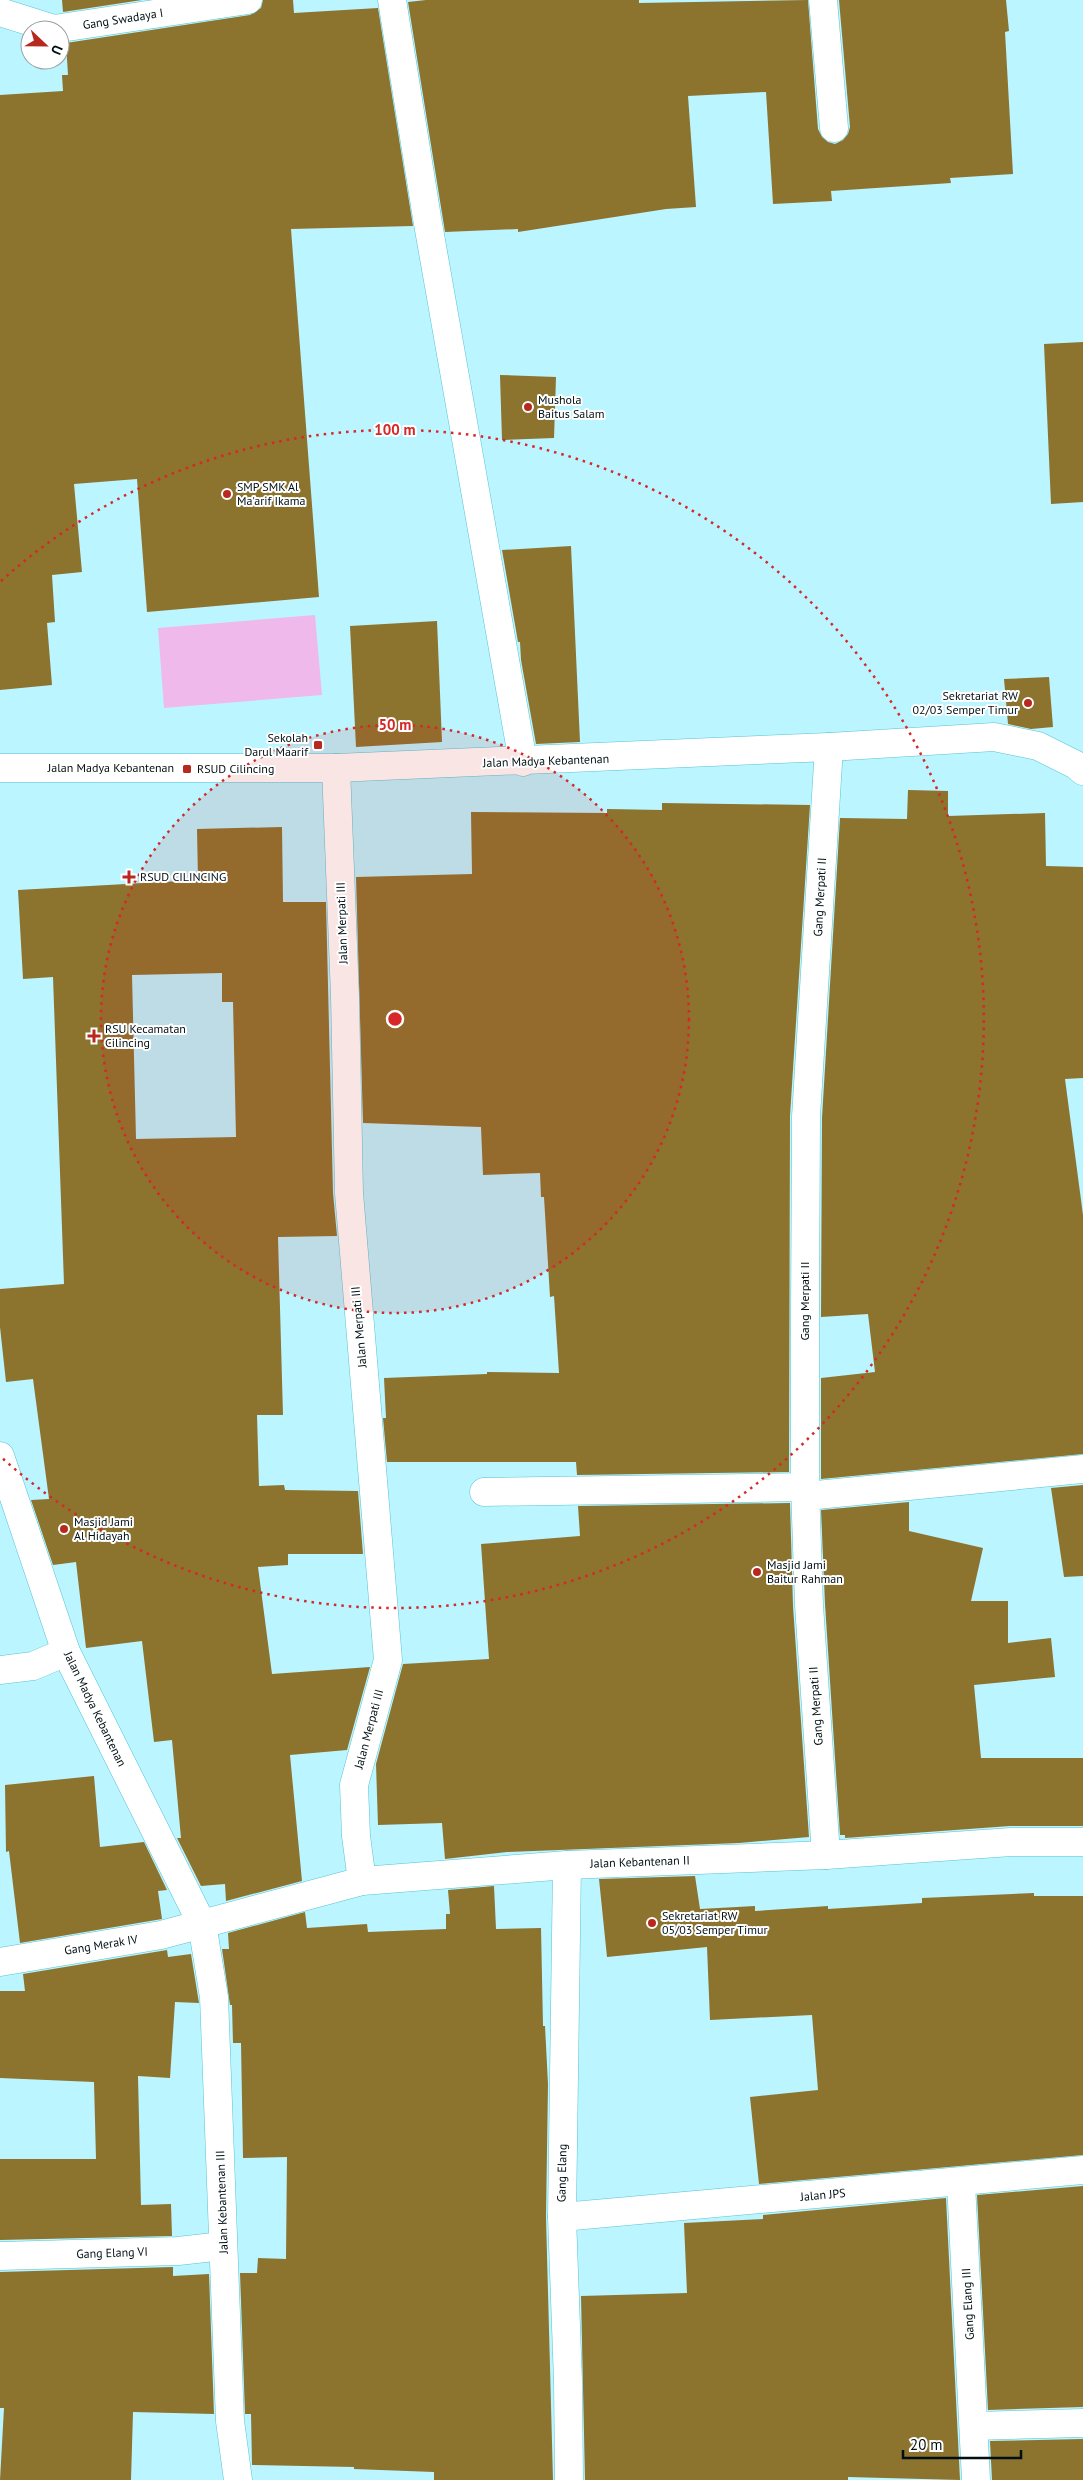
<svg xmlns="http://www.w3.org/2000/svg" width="1083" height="2480" font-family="'PT Sans',sans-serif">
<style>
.green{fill:#f0b9eb}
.building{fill:#8c732e;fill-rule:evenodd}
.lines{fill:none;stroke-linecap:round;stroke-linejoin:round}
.street-casing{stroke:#59c3d3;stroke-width:29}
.secondary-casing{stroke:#59c3d3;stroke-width:29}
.street{stroke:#fff;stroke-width:28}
.secondary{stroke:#fff;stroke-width:28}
.ring{fill:none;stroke:#d62828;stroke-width:2.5;stroke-dasharray:2.5 5}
.poi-dot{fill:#b7291f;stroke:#fff;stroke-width:2}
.labels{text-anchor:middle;stroke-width:4;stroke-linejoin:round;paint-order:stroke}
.street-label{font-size:12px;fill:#000f12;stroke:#fff}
.poi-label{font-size:12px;fill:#000f12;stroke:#fff;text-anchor:start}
.centre{fill:#d62828;stroke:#fff;stroke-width:2.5}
.ring-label{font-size:15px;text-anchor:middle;font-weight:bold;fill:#d62828;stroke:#fff;stroke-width:4;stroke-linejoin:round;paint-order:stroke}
</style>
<rect width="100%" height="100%" fill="#bbf5ff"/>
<polygon class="green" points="315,615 322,695 164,708 158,628"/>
<g class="building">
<polygon points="62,0 142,0 63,12"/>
<polygon points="263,0 293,0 294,13 378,8 413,226 291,229 319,597 147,612 137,479 74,484 82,572 52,575 55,622 47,623 52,685 0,690 0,95 63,91 62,75 68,75 66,43 250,15 261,8"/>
<polygon points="426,0 639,0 639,3 808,0 818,129 822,137 828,142 835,144 843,140 848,134 850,127 839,0 1006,0 1009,31 1005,32 1013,174 950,178 951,183 831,191 832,201 773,204 766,92 688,96 696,207 666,209 518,232 518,229 445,232 408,2"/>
<polygon points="1083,342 1083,502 1051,504 1044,344"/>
<polygon points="500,375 556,377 554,438 502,440"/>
<polygon points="571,546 580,742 536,744 521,660 520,642 518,642 502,550"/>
<polygon points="437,621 442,742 356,747 350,626"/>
<polygon points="1049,677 1053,727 1031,729 1008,724 1004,679"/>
<polygon points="908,790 948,791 948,816 1045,813 1046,866 1083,867 1083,1078 1065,1079 1083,1215 1083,1454 821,1479 821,1378 875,1372 868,1314 821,1317 822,1118 840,818 907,819"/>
<polygon points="662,803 810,805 790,1116 789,1472 577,1475 576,1462 387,1462 383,1418 386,1418 384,1378 487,1374 487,1372 559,1373 554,1296 550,1297 544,1197 541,1197 540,1173 483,1175 481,1127 363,1123 356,877 472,874 471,812 607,813 607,809 662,810"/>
<path d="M282,827l1,75h43l7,291 4,43 -59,1 5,178h-26l2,71 25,-1 1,5 73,1 5,63h-75v11l-30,2 14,107 98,-7 -23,83 -57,5 12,126 -76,20 -1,-17 -24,2 -24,-48h4l-9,-98 -18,2 -12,-101 -56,7 -10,-86 -23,3 -22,-65 18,-1 -16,-120 -27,3 -6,-55v-38l64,-5 -11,-307 -30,2 -5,-89 180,-10 -1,-51zM222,973v29h11l3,135 -100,2 -4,-164z"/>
<polygon points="1083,1485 1083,1576 1064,1577 1051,1488"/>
<polygon points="909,1502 909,1531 983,1548 971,1601 1008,1601 1008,1643 1051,1638 1055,1677 974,1685 981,1758 1083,1758 1083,1826 1010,1826 845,1838 845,1835 840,1835 825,1604 821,1510"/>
<polygon points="790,1503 793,1606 809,1837 739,1843 507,1852 445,1859 442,1823 378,1825 376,1764 403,1664 489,1659 481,1544 580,1536 578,1506"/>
<polygon points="94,1776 100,1847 144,1842 167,1890 158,1891 162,1919 20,1943 9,1851 6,1852 5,1785"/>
<polygon points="695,1876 700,1909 755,1906 755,1911 828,1906 828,1909 922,1903 922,1898 1034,1893 1034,1896 1083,1896 1083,2155 759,2184 750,2097 818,2090 812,2015 710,2020 707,1947 607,1957 599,1879"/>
<polygon points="494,1886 496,1929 541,1928 543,2026 545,2026 548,2084 546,2217 553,2480 434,2480 434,2472 354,2469 354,2467 252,2465 251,2414 245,2414 240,2273 257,2273 258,2258 286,2259 287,2157 243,2158 241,2043 233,2043 232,2005 230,2005 222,1949 229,1949 228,1933 305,1912 307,1928 367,1924 368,1932 446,1929 446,1914 450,1914 448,1890"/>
<polygon points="167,1950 168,1957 191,1954 199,2003 175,2002 170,2078 138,2076 141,2205 171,2204 172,2236 0,2240 0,2159 96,2159 94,2082 0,2078 0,1991 25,1991 23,1974"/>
<polygon points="1083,2186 1083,2407 988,2410 977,2195"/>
<polygon points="946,2198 960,2480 848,2477 848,2480 585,2480 581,2296 687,2293 684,2223 763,2219 763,2215"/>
<polygon points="173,2267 173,2276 209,2274 214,2414 133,2412 131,2480 0,2480 4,2408 0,2408 0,2272"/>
<polygon points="1083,2439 1083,2480 992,2480 990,2441"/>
</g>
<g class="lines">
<defs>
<g id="street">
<polyline points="392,0 427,218 523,762"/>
<polyline points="823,0 834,128"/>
<polyline points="0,12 54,29 248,0"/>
<polyline points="336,768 345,996 349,1193 388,1660 354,1785 356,1836 362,1881"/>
<polyline points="484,1492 805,1487"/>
<polyline points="806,1496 1083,1469"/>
<polyline points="0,1670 33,1666 66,1652"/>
<polyline points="826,1855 809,1605 805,1487 805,1319 806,1117 829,747"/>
<polyline points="567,1865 562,2217 568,2381 569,2480"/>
<polyline points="0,1962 161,1935 362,1881 567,1865 826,1855 1011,1842 1083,1842"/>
<polyline points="961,2183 976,2480"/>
<polyline points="562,2217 1083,2170"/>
<polyline points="0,2256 178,2251 223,2246"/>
<polyline points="975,2426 1083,2423"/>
</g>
<g id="secondary">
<polyline points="0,768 336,768 829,747 994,737 1038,746 1076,765 1083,771"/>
<polyline points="0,1456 66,1652 202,1924 214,1997 230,2421 238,2480"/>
</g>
</defs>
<use href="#street" class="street-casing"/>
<use href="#secondary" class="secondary-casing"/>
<use href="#street" class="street"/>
<use href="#secondary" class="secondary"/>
</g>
<circle cx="395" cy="1019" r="294" fill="#d62828" fill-opacity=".12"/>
<g class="ring">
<circle cx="395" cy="1019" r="294"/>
<path d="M1 581A589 589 0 1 1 1 1457"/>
</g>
<g class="poi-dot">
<circle cx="528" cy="407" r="5"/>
<circle cx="227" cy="494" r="5"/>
<circle cx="1028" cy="703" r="5"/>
<rect x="313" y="740" width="10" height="10" rx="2.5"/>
<rect x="182" y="764" width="10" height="10" rx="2.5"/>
<path d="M126.5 869.5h5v5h5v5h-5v5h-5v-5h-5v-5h5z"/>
<path d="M91.5 1028.5h5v5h5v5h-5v5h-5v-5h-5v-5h5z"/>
<circle cx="64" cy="1529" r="5"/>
<circle cx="757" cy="1572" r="5"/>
<circle cx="652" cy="1923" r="5"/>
</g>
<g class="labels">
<g class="street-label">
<text transform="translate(123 19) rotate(-9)" y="4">Gang Swadaya I</text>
<text transform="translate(546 761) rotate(-2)" y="4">Jalan Madya Kebantenan</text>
<text x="111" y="772">Jalan Madya Kebantenan</text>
<text transform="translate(820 897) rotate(-87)" y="4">Gang Merpati II</text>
<text transform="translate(342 923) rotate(-92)" y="4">Jalan Merpati III</text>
<text transform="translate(805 1301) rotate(-90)" y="4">Gang Merpati II</text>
<text transform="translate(359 1327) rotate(-95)" y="4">Jalan Merpati III</text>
<text transform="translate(816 1706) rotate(-94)" y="4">Gang Merpati II</text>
<text transform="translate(95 1709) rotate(64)" y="4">Jalan Madya Kebantenan</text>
<text transform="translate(369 1729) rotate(-75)" y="4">Jalan Merpati III</text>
<text transform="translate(640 1862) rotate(-2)" y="4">Jalan Kebantenan II</text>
<text transform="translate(101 1945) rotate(-9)" y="4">Gang Merak IV</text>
<text transform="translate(562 2173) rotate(-89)" y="4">Gang Elang</text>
<text transform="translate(823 2195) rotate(-5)" y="4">Jalan JPS</text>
<text transform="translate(222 2202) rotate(-92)" y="4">Jalan Kebantenan III</text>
<text transform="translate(112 2253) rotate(-2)" y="4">Gang Elang VI</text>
<text transform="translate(968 2304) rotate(-93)" y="4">Gang Elang III</text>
</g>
<g class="poi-label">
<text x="538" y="404">Mushola<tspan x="538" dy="14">Baitus Salam</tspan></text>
<text x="237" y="491">SMP SMK Al<tspan x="237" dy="14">Ma'arif Ikama</tspan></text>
<text x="1018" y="700" text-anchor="end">Sekretariat RW<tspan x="1018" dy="14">02/03 Semper Timur</tspan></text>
<text x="308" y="742" text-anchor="end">Sekolah<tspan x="308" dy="14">Darul Maarif</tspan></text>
<text x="197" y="773">RSUD Cilincing</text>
<text x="140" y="881">RSUD CILINCING</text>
<text x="105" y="1033">RSU Kecamatan<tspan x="105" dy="14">Cilincing</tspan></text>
<text x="74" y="1526">Masjid Jami<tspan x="74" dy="14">Al Hidayah</tspan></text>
<text x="767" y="1569">Masjid Jami<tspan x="767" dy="14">Baitur Rahman</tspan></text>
<text x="662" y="1920">Sekretariat RW<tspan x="662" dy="14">05/03 Semper Timur</tspan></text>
</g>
</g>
<circle cx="395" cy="1019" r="8" class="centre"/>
<g class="ring-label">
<text x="395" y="435">100 m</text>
<text x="395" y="730">50 m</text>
</g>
<g transform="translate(45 45) rotate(112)"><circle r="24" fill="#ffffff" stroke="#999fa0"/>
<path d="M0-4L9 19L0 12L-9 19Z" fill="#b7291f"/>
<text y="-8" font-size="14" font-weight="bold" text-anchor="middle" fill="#000f12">U</text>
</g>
<path d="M903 2450v8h118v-8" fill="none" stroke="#000f12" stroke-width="2.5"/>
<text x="910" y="2450" font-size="15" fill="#000f12" stroke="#ffffff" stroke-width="4" paint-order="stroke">20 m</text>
</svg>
